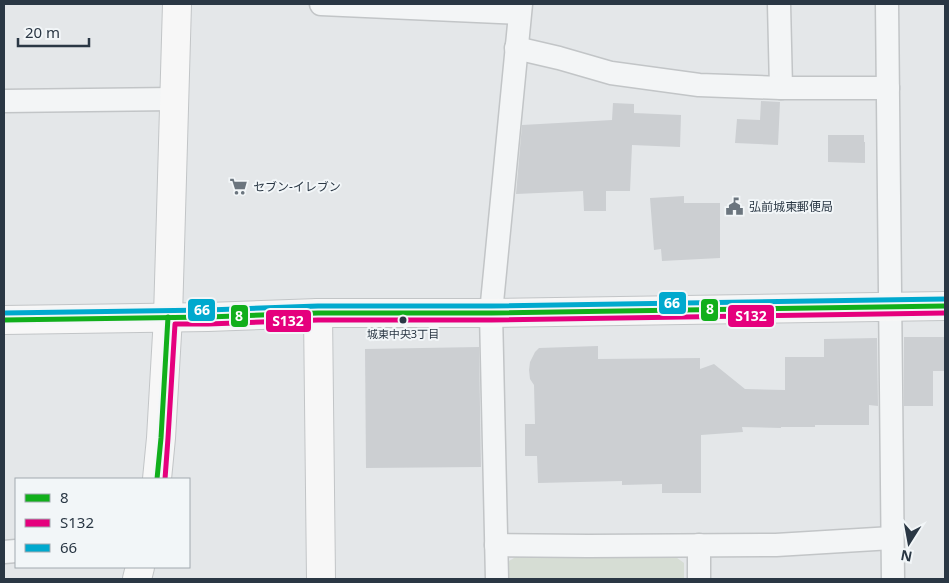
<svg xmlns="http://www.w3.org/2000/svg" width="949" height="583" font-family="'Noto Sans','Noto Sans JP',sans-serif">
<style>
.green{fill:#d6ddd4}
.building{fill:#cccfd2}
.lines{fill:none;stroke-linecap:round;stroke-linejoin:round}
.street-casing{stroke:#c2c5c7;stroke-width:25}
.secondary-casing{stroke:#c2c5c7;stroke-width:30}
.street{stroke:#f3f5f6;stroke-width:22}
.secondary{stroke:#f7f7f7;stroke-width:28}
.bus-1-casing{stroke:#f2f6f8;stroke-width:9}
.bus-2-casing{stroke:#f2f6f8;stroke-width:9}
.bus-3-casing{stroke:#f2f6f8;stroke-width:9}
.bus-1{stroke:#11af1b;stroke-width:5}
.bus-2{stroke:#e5007d;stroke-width:5}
.bus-3{stroke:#00a9ce;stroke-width:5}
.bus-dot{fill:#2a3744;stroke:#f2f6f8;stroke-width:2}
.labels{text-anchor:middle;stroke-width:4;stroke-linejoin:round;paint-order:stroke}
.bus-label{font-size:11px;fill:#2a3744;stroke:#f2f6f8}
.poi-label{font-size:12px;fill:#2a3744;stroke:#f2f6f8;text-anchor:start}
.line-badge{stroke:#f2f6f8;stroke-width:2}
.badge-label{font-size:14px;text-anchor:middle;font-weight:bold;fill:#fff}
</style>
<rect width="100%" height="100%" fill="#e4e7e9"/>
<polygon class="green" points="519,555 673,555 684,563 684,579 509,579 509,561"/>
<g class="building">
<polygon points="761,101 780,102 778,145 735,143 737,119 760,120"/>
<polygon points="613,103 634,104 634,113 681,115 680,147 632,145 630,191 606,191 606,211 584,211 583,191 516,194 522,125 612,120"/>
<polygon points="828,135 864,135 864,142 865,142 865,163 828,162"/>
<polygon points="684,196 684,203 720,203 720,258 662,261 661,249 654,250 650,198"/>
<polygon points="904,337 945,337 945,371 933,371 933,406 904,406"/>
<polygon points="877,338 878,406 869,405 869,425 815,425 815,427 781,427 781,428 742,427 743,432 701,435 701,493 662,493 662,484 622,485 622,481 538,483 537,456 525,456 525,424 535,424 534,385 530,379 529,370 530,362 535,352 539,348 598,346 598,359 700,358 700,369 714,364 745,389 785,390 785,357 824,357 824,339"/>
<polygon points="479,347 481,467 366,468 365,349"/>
</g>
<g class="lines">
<defs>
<g id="street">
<polyline points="321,4 519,13"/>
<polyline points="779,4 781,88"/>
<polyline points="887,4 893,579"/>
<polyline points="516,48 559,58 611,73 699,85 781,88 888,88"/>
<polyline points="4,101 174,99"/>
<polyline points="496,545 588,546 776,545 892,538"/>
<polyline points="4,552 16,551"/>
<polyline points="497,579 491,313 521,4"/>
<polyline points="699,579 699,545"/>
</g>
<g id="secondary">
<polyline points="318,313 321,579"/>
<polyline points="4,320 208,317 318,313 491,313 945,306"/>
<polyline points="157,479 161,438 168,317 177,4"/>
<polyline points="137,579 140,567"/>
</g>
</defs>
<use href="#street" class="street-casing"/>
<use href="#secondary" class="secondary-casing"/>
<use href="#street" class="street"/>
<use href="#secondary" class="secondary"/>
<defs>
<g id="bus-1">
<polyline points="4,320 208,317 318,313 491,313 945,306"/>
<polyline points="157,479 161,438 168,317"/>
</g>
<polyline id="bus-2" points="165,479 168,438 175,324 208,324 318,320 491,320 945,313"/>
<polyline id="bus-3" points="4,313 208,310 318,306 491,306 945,299"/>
</defs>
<use href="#bus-1" class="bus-1-casing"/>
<use href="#bus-2" class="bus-2-casing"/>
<use href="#bus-3" class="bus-3-casing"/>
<use href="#bus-1" class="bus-1"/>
<use href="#bus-2" class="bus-2"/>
<use href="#bus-3" class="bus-3"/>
</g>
<defs>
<symbol id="supermarket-bare" viewBox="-9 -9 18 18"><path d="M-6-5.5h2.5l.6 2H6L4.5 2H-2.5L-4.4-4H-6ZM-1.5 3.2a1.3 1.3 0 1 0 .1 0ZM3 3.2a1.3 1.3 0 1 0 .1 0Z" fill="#6b757e" stroke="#f2f6f8" stroke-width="2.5" paint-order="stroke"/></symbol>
<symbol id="civic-bare" viewBox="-9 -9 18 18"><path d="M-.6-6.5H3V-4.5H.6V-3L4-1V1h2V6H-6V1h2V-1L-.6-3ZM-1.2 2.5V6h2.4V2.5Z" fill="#6b757e" stroke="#f2f6f8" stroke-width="2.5" paint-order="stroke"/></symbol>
</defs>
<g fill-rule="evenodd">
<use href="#supermarket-bare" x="226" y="174" width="25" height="25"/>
<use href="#civic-bare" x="722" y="194" width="25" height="25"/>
</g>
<circle class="bus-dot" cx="403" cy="320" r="4.5"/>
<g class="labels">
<g class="bus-label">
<text x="403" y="338">城東中央3丁目</text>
</g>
<g class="poi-label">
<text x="253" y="191">セブン-イレブン</text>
<text x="749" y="211">弘前城東郵便局</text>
</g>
</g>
<g class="line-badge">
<rect x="658" y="291" width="29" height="24" rx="5" fill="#00a9ce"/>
<rect x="700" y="298" width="19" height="24" rx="5" fill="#11af1b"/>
<rect x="187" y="298" width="29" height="24" rx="5" fill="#00a9ce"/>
<rect x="230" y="304" width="19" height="24" rx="5" fill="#11af1b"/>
<rect x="727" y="304" width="48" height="24" rx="5" fill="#e5007d"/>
<rect x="265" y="309" width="47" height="24" rx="5" fill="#e5007d"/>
</g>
<g class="badge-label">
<text x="672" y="308">66</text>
<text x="710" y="314">8</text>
<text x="202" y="315">66</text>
<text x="239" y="321">8</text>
<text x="751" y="321">S132</text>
<text x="288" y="326">S132</text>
</g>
<rect width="949" height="583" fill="none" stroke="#2a3744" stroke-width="10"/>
<rect x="15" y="478" width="175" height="90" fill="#f2f6f8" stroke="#a2aab0"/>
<rect x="25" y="494" width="25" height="8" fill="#11af1b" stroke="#a2aab0"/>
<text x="60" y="503" font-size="15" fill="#2a3744">8</text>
<rect x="25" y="519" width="25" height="8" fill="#e5007d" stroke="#a2aab0"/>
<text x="60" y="528" font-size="15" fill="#2a3744">S132</text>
<rect x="25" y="544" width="25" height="8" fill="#00a9ce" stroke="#a2aab0"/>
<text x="60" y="553" font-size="15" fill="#2a3744">66</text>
<g transform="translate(909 543) rotate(191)" stroke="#f2f6f8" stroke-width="4" paint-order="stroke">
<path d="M0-4L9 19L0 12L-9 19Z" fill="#2a3744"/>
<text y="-8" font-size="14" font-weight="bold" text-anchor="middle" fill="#2a3744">N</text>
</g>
<path d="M18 38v8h71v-8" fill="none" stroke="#2a3744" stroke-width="2.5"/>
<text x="25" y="38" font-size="15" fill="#2a3744" stroke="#f2f6f8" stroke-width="4" paint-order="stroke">20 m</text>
</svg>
